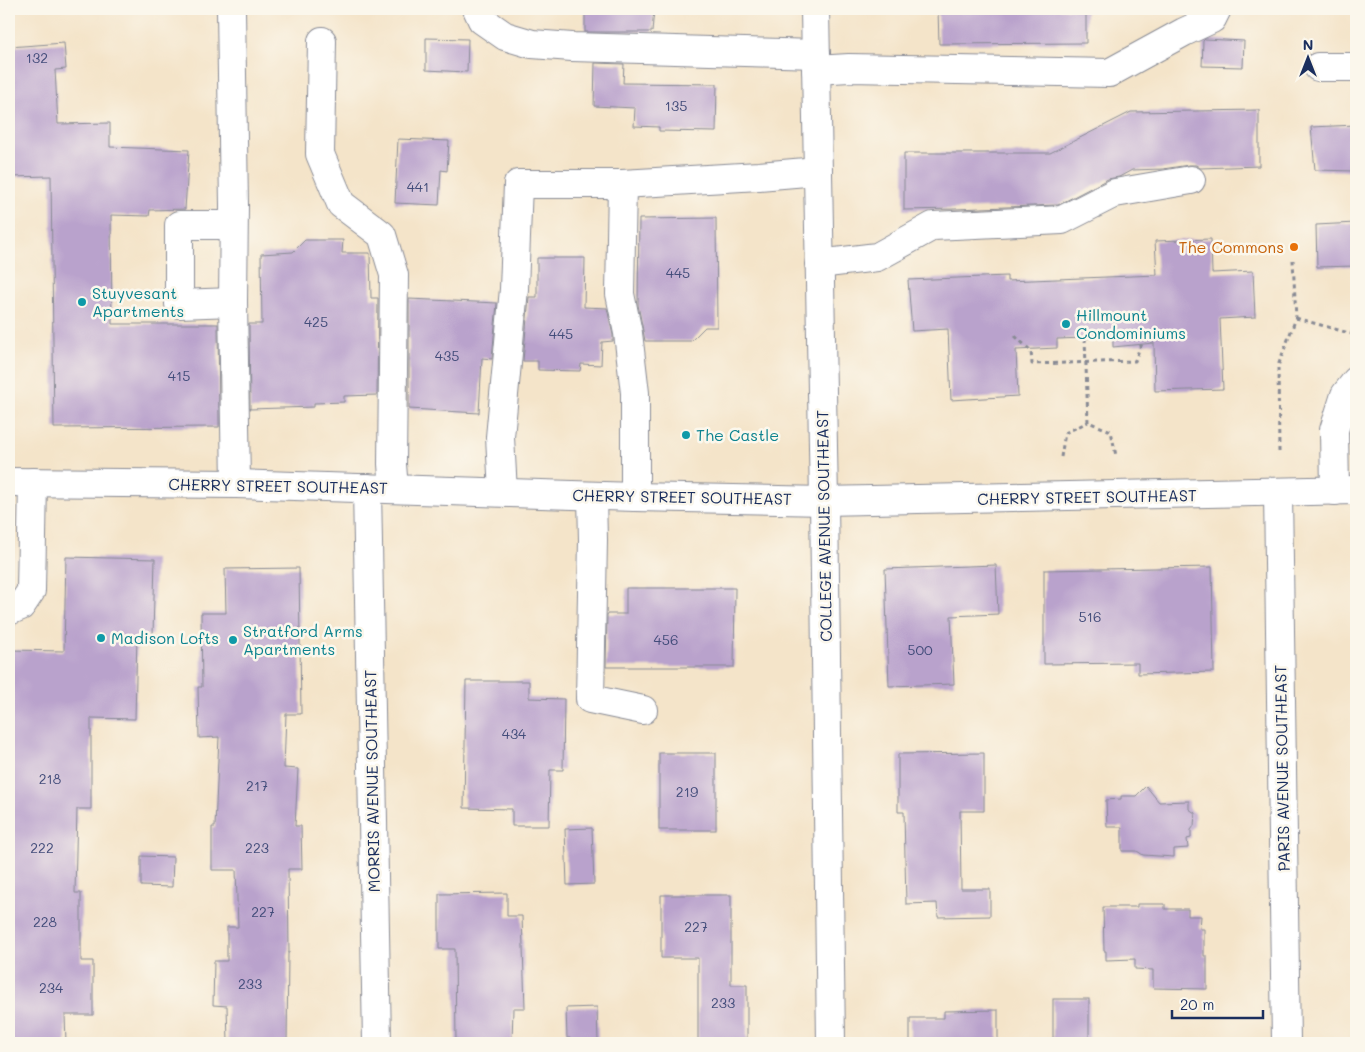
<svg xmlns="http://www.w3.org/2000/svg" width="1365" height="1052" font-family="Mali,sans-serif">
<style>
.building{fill:#b9a2cc}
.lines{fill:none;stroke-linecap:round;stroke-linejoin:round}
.minor-casing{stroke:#888a94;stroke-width:30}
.path{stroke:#888a94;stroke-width:3;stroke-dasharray:4 4;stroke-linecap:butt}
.minor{stroke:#fff;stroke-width:28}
.food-dot{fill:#e8710a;stroke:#fbf7ec;stroke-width:2}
.culture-dot{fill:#0f9aa8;stroke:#fbf7ec;stroke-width:2}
.labels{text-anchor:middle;stroke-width:5;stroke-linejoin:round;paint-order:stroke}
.number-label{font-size:14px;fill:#424c7a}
.food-label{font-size:16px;fill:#c56008;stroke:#fbf7ec;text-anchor:end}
.culture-label{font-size:16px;fill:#0d838f;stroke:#fbf7ec;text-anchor:start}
.street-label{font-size:16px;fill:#1b2f5e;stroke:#fbf7ec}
</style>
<rect width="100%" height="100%" fill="#fbf7ec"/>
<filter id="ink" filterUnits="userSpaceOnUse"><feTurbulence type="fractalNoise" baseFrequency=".02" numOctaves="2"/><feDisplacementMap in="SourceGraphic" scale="10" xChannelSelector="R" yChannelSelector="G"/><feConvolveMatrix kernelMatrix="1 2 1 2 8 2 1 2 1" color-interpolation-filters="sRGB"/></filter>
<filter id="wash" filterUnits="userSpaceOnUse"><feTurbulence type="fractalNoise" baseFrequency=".0096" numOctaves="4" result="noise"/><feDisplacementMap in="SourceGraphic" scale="20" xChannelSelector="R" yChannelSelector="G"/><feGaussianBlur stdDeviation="1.12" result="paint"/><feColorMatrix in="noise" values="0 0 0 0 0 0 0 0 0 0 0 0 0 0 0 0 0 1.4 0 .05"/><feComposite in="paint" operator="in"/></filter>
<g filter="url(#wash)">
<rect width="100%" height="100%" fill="#f4e4c9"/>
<g id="blocks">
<g class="building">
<polygon points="585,9 654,9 652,32 585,32"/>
<polygon points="938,9 1086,9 1086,43 939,44"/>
<polygon points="426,38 468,39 467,72 426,70"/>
<polygon points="1205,39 1244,41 1243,67 1202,66 1203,41"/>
<polygon points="64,43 66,69 55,70 58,124 110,123 110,147 189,150 185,209 150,210 149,216 111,215 112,324 218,324 219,427 54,428 51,176 9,177 9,47"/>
<polygon points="595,63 624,64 623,83 717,84 716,132 659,131 659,127 634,126 635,108 594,106"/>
<polygon points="1259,110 1259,166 1200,168 1196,165 1189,165 1163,169 1132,170 1119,177 1108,179 1058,205 956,209 904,210 904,153 1050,153 1131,112"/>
<polygon points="1356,125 1356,171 1315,170 1311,127"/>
<polygon points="398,139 449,141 447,171 441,170 439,205 395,203"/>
<polygon points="716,218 717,327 705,327 691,341 645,341 638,305 639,219"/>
<polygon points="1356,223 1356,266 1317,267 1316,225"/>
<polygon points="1211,239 1212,273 1253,271 1255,317 1220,319 1223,389 1155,391 1154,343 1113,347 1113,337 1057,339 1057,348 1016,350 1018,396 951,400 948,329 912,331 908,280 1007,276 1007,281 1157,275 1155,241"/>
<polygon points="305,240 343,240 342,253 370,253 371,298 378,298 377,395 344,396 344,402 314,403 314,407 250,409 249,324 262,324 261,254 293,252"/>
<polygon points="537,258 585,258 584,307 607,308 613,335 613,341 602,342 601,365 581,364 580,371 538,370 538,361 523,361 529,297 537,297"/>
<polygon points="409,299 497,303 492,359 482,358 479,413 409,409"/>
<polygon points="66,557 155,559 153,635 137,635 135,719 91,718 91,809 77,809 75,893 81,893 81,961 93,961 93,1015 65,1015 66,1043 9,1043 9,650 64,651"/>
<polygon points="996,565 998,614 951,616 954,684 889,686 885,569"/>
<polygon points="1212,567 1214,672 1138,674 1138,663 1044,664 1044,570"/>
<polygon points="299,568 301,714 286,714 284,768 298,769 295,826 301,826 302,869 288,869 289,953 288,953 287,1043 228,1043 227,1006 213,1005 214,961 227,961 227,927 238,927 236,870 212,870 212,827 215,827 219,737 199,738 198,687 202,687 201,613 226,613 225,569"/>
<polygon points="626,588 735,588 734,667 606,667 607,614 626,614"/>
<polygon points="466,681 529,681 529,698 564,699 563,770 550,770 549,826 512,826 512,809 464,808"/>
<rect x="659" y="753" width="57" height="77"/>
<polygon points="984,753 984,811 960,811 961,889 990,889 990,916 938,917 937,903 906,904 904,812 898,812 898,754"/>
<polygon points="1146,786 1159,802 1189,801 1189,809 1195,813 1194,826 1191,830 1191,838 1187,839 1188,848 1174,849 1174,857 1143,855 1137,851 1122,851 1122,827 1107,827 1106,800 1121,799 1121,796 1136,796"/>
<polygon points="592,828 594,884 567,885 565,829"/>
<polygon points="141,856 173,857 172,887 141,886"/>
<polygon points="507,893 507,916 522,916 525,1008 513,1008 512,1043 456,1043 455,949 439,949 439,894"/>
<polygon points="661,895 731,895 731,985 747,985 747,1043 698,1043 698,958 661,958"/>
<polygon points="1137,904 1165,904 1165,909 1188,909 1188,916 1201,916 1200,929 1204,929 1204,956 1207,956 1207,989 1153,988 1153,970 1135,969 1135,959 1106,960 1106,951 1104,951 1103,907 1137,907"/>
<rect x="1053" y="999" width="36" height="44"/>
<polygon points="597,1007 598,1043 569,1043 570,1038 567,1038 566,1008"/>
<polygon points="998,1010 998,1043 910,1043 910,1018 944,1018 944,1011"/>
</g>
</g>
</g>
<g filter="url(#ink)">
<use href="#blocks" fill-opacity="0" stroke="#888a94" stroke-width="1"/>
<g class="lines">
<defs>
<g id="minor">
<polyline points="231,9 234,206 233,302 236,484"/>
<polyline points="477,9 482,20 505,36 532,44 572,47 816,54"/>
<polyline points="815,9 824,501 831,1043"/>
<polyline points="322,41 320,154 341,204 382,235 394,275 392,464 394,489"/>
<polyline points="1318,67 1356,67"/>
<polyline points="816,70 849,68 1109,73 1184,32 1212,19 1217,9"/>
<polyline points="819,264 877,257 933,226 1062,220 1115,193 1191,180"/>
<polyline points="233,302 179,304 179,225 233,225"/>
<polyline points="9,482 236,484 635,497 824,501 1356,490"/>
<polyline points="367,488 377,1043"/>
<polyline points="1335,491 1334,430 1345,395 1356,381"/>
<polyline points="503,492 500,437 514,289 518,184 622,184"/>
<polyline points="1278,493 1286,1043"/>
<polyline points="592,496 593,540 590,699 643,710"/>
<polyline points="635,497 635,393 628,333 620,294 622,184 759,176 818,171"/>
<polyline points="9,611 21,606 31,591 33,482"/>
</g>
</defs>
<use href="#minor" class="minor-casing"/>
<g class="path">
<polyline points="1296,318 1356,335"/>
<polyline points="1015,336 1031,351 1032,364 1135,361 1140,347 1153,331"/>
<polyline points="1085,338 1088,422 1111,431 1116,456"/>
<polyline points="1279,452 1278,366 1296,318 1293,260"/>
<polyline points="1061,457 1065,433 1088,422"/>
</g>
<use href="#minor" class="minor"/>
</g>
</g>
<circle class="food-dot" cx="1294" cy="247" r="5"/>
<g class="culture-dot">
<circle cx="82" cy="302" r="5"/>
<circle cx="1066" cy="324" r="5"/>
<circle cx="686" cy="435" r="5"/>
<circle cx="101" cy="638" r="5"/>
<circle cx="233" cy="640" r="5"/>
</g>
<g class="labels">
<g class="number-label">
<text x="37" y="63">132</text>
<text x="676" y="111">135</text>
<text x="418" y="192">441</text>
<text x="678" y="278">445</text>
<text x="316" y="327">425</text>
<text x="561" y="339">445</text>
<text x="447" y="361">435</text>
<text x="179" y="381">415</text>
<text x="1090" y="622">516</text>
<text x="666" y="645">456</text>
<text x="920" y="655">500</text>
<text x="514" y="739">434</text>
<text x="50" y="784">218</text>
<text x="257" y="791">217</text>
<text x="687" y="797">219</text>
<text x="42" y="853">222</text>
<text x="257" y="853">223</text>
<text x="263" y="917">227</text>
<text x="45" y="927">228</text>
<text x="696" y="932">227</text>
<text x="250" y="989">233</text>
<text x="51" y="993">234</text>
<text x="723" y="1008">233</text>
</g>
<g class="food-label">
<text x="1284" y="253">The Commons</text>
</g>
<g class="culture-label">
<text x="92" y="299">Stuyvesant<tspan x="92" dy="18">Apartments</tspan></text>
<text x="1076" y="321">Hillmount<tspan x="1076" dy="18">Condominiums</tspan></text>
<text x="696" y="441">The Castle</text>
<text x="243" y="637">Stratford Arms<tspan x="243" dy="18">Apartments</tspan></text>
<text x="111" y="644">Madison Lofts</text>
</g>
<g class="street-label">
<text transform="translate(278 486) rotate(1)" y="6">CHERRY STREET SOUTHEAST</text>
<text transform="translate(682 497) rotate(1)" y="6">CHERRY STREET SOUTHEAST</text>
<text transform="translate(1087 497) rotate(-1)" y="6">CHERRY STREET SOUTHEAST</text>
<text transform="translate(824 526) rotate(-91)" y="6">COLLEGE AVENUE SOUTHEAST</text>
<text transform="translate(1282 768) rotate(-91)" y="6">PARIS AVENUE SOUTHEAST</text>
<text transform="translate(372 781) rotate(-91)" y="6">MORRIS AVENUE SOUTHEAST</text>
</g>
</g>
<rect width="1365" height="1052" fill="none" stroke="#fbf7ec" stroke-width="30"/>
<g transform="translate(1308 58)" stroke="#fbf7ec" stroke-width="4" paint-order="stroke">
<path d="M0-4L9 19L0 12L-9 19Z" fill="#1b2f5e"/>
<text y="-8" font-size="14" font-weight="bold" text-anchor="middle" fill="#1b2f5e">N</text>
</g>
<path d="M1172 1010v8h91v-8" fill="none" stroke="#1b2f5e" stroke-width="2.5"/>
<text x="1180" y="1010" font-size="15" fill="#1b2f5e" stroke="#fbf7ec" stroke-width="4" paint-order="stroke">20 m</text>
</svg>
